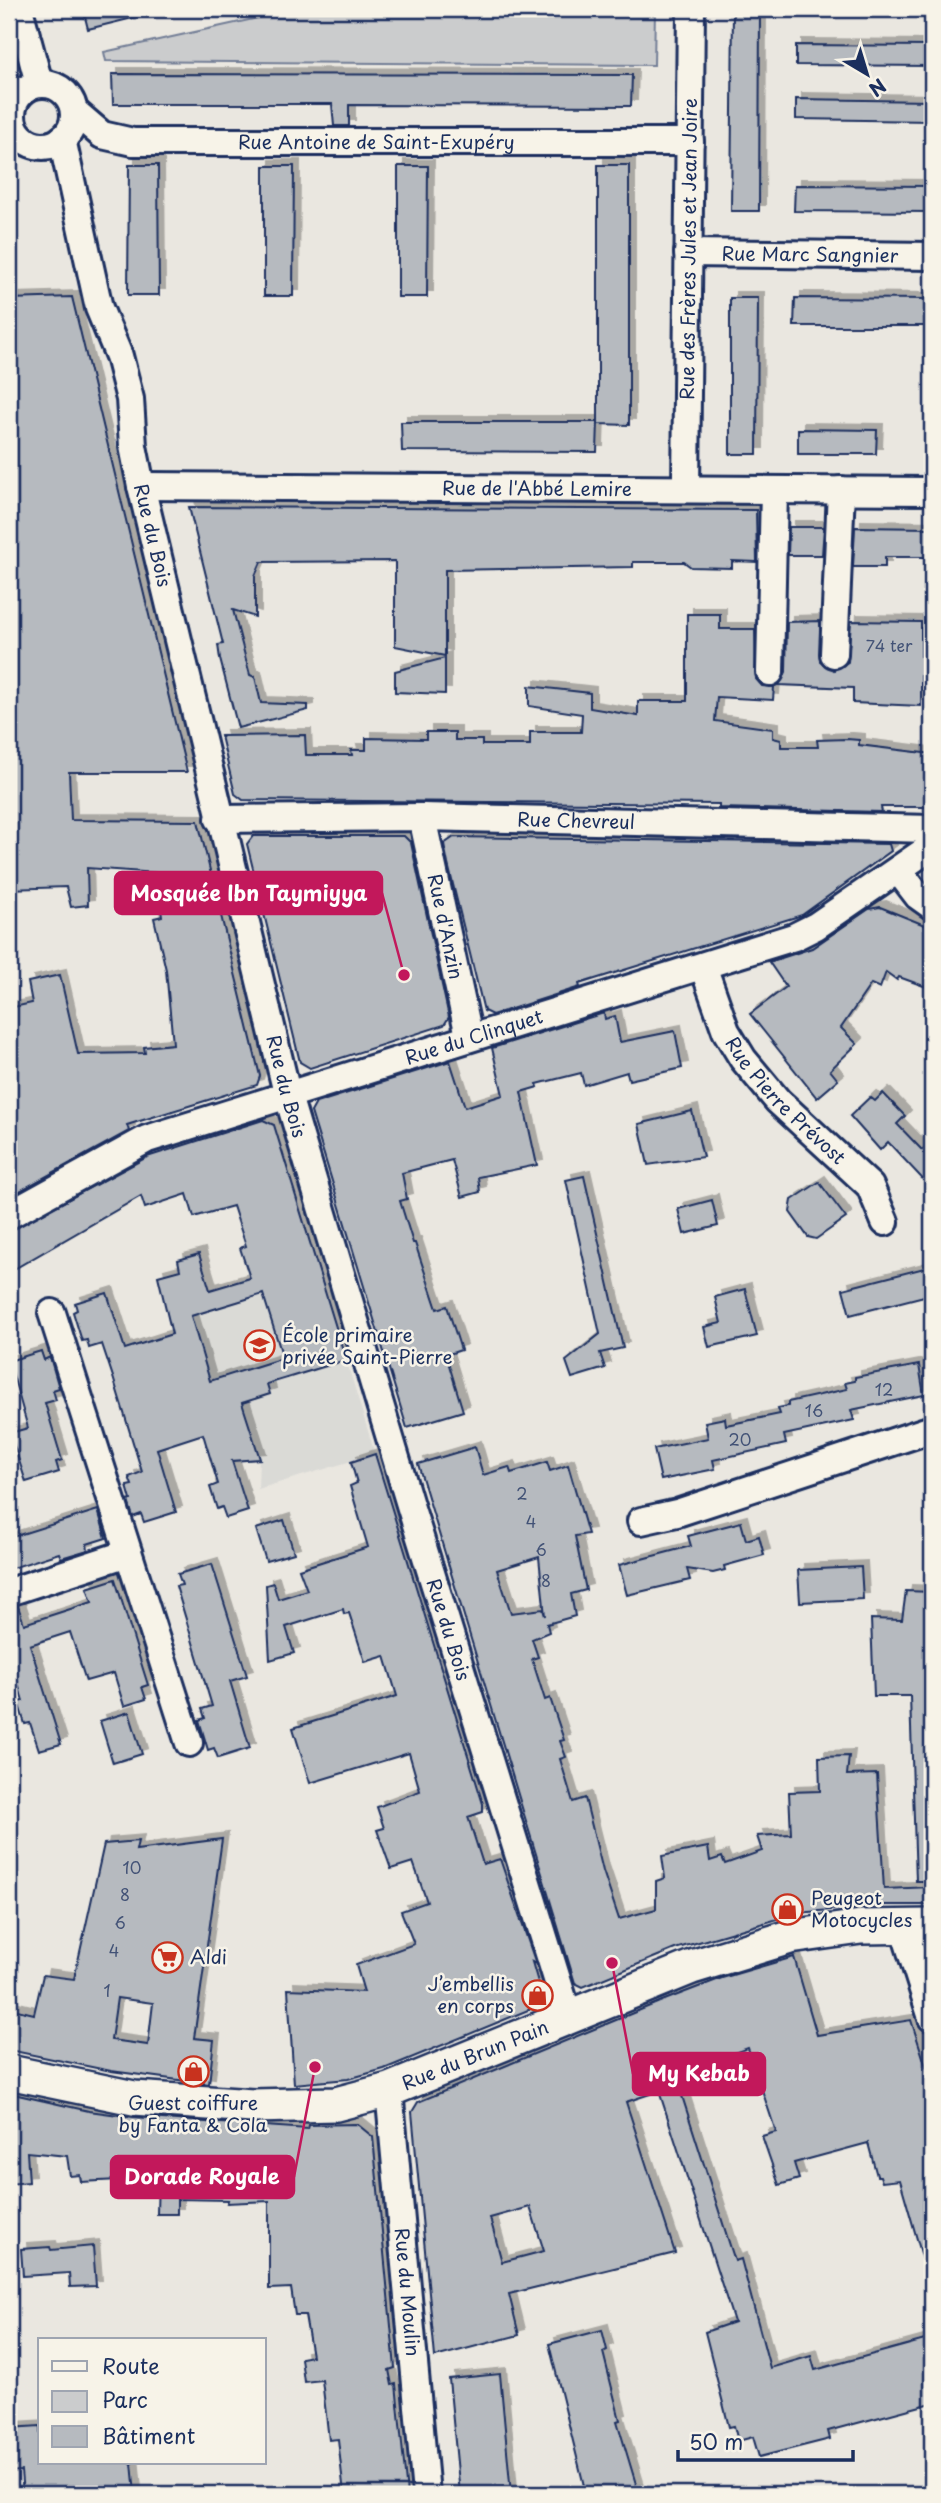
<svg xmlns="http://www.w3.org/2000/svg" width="941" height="2503" font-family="'Playpen Sans',sans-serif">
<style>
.built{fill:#dadad6}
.green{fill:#cbcccd;stroke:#737e96;stroke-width:2}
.building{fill:#b6babf;stroke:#1b2f5e;stroke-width:2;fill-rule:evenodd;filter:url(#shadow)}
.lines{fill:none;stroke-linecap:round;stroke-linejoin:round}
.minor-casing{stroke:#1b2f5e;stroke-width:32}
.major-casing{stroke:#1b2f5e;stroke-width:38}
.minor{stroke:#f7f3e8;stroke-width:26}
.major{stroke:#f7f3e8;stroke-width:33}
.labels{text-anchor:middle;stroke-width:5;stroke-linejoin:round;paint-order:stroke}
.number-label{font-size:16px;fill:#425276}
.street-label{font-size:19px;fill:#1b2f5e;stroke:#f7f3e8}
.poi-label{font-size:19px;fill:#1b2f5e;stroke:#f7f3e8;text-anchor:start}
.leader{fill:none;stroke:#c2185b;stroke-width:2.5}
.callout-dot{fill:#c2185b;stroke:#f7f3e8;stroke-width:2.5}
.callout{fill:#c2185b;stroke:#c2185b;stroke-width:2.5}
.callout-label{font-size:21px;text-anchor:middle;font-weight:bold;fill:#fff}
</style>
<defs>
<filter id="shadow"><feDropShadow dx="6" dy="-6" stdDeviation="0" flood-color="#0004"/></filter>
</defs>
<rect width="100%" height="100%" fill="#eae7e0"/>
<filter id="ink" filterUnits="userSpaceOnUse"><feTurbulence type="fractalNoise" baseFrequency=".0143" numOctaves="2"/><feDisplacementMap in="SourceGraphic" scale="14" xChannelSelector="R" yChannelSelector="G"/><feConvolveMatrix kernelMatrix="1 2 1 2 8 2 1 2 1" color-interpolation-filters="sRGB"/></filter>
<g filter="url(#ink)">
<polygon class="built" points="315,1258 375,1454 258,1489 259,1459 211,1463 164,1304"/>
<polygon class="green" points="283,9 655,9 654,65 106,61 104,52 258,18"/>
<g class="building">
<polygon points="83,9 140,9 141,16 88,29"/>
<polygon points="733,9 760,9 759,211 731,211"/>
<polygon points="796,45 932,46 932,66 796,65"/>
<polygon points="112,74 632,75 631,106 349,105 349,126 334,126 332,104 113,104"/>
<polygon points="796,99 932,101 932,121 796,119"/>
<polygon points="129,165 158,165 159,295 128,295"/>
<polygon points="598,165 629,165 629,425 598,424"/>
<polygon points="264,166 294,166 293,296 264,296"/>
<polygon points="398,166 428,166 427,297 398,297"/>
<polygon points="795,185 932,186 932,212 794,211"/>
<polygon points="72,297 187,772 69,772 71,820 198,821 260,1076 257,1085 127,1125 129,1131 9,1197 9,1008 32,1003 28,982 60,975 78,1054 145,1053 144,1047 173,1044 166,970 154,918 162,916 161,909 167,907 157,873 87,868 88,905 71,907 66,887 9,889 9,299"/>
<polygon points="730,298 758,298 757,454 730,454"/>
<polygon points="795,298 932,299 932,326 794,326"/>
<polygon points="401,422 598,422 597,452 402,451"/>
<polygon points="798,429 877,430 876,454 798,454"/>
<polygon points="189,507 756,510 757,562 732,561 732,568 691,567 684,562 633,562 633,567 445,570 445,656 395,646 395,561 261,562 255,576 255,617 233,610 250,675 255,677 261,703 308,705 308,710 238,728 220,659 218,645 223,644"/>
<polygon points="789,527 824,527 822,555 788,555"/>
<polygon points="855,527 932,528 932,557 885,557 885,567 853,567"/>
<polygon points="687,614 720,614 720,629 755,629 756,679 762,686 774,687 773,700 717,697 715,721 773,729 773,738 781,740 781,747 818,747 817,740 847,739 859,740 859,745 932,754 932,807 881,807 882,812 719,808 719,804 243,800 235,794 221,736 305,735 306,755 352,755 351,750 366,750 366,738 426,739 426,732 455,732 455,740 482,740 482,745 530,745 530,732 581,732 582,714 529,706 529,686 590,693 590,708 638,716 638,701 687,701"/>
<polygon points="820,621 820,661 834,670 848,662 851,621 921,622 921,706 853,703 853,688 779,685 786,672 787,622"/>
<polygon points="445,658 445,694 395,692 395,671"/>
<polygon points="253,836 404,836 411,843 449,1017 444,1025 310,1068 300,1062 247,844"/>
<polygon points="454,837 889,844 891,851 802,915 579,984 580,987 492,1015 484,1011 448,864 444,844"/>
<polygon points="880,907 932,928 932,989 899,977 897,980 886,972 880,988 871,984 841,1028 857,1044 830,1070 838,1080 817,1098 750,1014 786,987 769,962 812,948 869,909"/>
<polygon points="604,1013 605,1019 615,1016 620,1042 675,1031 682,1068 629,1080 627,1072 584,1085 581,1073 537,1084 538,1087 521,1092 537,1165 478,1177 480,1192 462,1197 452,1160 402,1173 407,1199 400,1201 413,1243 415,1243 437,1309 447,1306 461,1350 446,1355 463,1411 407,1428 311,1112 316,1103 450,1061 465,1107 503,1095 492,1048"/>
<polygon points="883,1093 905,1116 897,1124 922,1150 932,1141 932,1189 888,1142 880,1150 850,1116 870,1097 875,1101"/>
<polygon points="692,1111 703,1157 648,1165 639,1124"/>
<path d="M263,1120l11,5 72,235 -79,24 3,10 -28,9 18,56 -28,2 16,50 -22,7 -4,-11 -5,2 -7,-22 8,-3 -15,-50 -46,15 19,63 -32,10 -3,-8 -8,3 -5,-16 3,-1 -4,-14 5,-1 -3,-8 13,-5 -29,-95 -11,-33 -13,4 -2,-8 -5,1 -9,-29 4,-2 -2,-7 32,-10 18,56 47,-15 -14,-58 22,-6 -2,-10 21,-6 11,36 40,-12 -10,-30 6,-2 -13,-40 -39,11 -7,-23 -42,14 -4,-12 -132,76v-41l138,-74zM263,1294l20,64 -73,23 -19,-65z"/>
<polygon points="584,1176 623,1348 600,1353 605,1368 572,1378 566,1361 600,1334 566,1180"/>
<polygon points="819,1182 846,1218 816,1239 808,1237 790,1212 792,1200"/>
<polygon points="712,1200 718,1226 684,1234 678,1209"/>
<polygon points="932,1266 932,1294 850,1315 843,1289"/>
<polygon points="745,1289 757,1336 709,1347 704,1327 721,1323 715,1297"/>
<polygon points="41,1351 44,1360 50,1357 59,1388 53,1390 56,1400 45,1403 62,1460 56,1462 59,1472 26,1482 10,1433 28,1428 9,1361"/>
<polygon points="919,1365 924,1395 851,1410 854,1420 784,1435 786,1444 713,1460 715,1469 661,1480 654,1449 708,1438 705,1422 725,1418 726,1425 780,1414 778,1408 788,1406 788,1402 847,1389 845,1383 855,1381 855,1377"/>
<path d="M475,1447l8,28 26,-8 2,6 36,-11 3,9 18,-6 20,69 -13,2 11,54 -15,4 4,22 -28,8 2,8 -17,7 6,18 -6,2 13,41 5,-2 14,42 -4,1 6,16 -6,2 13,43 12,-4 18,73 16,48 37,-10v-28l9,-3 -3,-22 46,-9 2,14 12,-4 3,7 37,-13 -5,-15 34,-2 -2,-42 31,-1 -1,-34 30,-1 -2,19 30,-1 7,115 48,-2v18h-49l-85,8 -123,36 -92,38 -8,-4 -157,-519zM539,1557l6,59 -2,-7 -32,4 -14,-43z"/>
<polygon points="375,1454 483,1804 483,1812 468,1817 483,1864 500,1859 536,1964 532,1962 542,1996 538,2006 384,2069 348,2079 294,2084 288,1989 364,1992 356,1965 414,1944 401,1911 427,1902 413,1862 391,1869 377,1830 384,1828 377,1807 420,1791 409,1753 310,1783 293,1728 397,1696 385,1656 365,1662 349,1613 344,1614 343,1609 286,1627 294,1653 270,1660 266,1585 273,1583 278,1599 307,1590 299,1569 368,1547 350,1486 357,1483 351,1462"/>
<polygon points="98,1510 106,1538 87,1544 88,1550 61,1558 59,1553 9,1569 9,1538"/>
<polygon points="284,1520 294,1553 266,1561 256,1529"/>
<polygon points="741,1522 746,1540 759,1536 764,1555 724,1566 725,1570 713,1573 687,1569 690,1580 627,1595 619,1565 691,1546 688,1536"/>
<polygon points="212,1564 247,1676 230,1681 250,1748 218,1758 214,1748 208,1750 199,1720 205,1718 202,1709 212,1706 176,1586 182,1585 178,1574"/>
<polygon points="861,1567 863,1599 800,1602 798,1570"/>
<polygon points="115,1579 148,1685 142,1687 146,1699 124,1706 114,1673 86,1681 70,1632 30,1645 61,1744 39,1750 30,1723 25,1724 18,1702 23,1701 9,1653 9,1607 18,1606 24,1624 92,1602 87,1588"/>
<polygon points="906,1591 932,1592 932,1881 916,1881 910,1696 874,1696 871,1619 902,1620"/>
<polygon points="129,1712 142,1754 113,1763 100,1721"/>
<path d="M222,1839l-28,199 20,2 -5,44 -98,-13 -102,-21v-42l25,6 9,-39 31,4 30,-135 34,-3 -2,9zM117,1998l36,5 -5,42 -37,-5z"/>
<path d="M794,1957l23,78 94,-15 21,65v188l-5,1 -27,-94 -18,2 -2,-6h-3l-9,-33 -74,20 5,16 -20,6 -17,-49 14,-4 -28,-84 -73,26 60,187 6,-2 29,109 41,-12 4,14 117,-32v65l-104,28 2,8 -71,18 -6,-20 -15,4 -4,-15 -5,1 -24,-95 29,-10 -75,-231 -33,11 49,151 -166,41 10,41 -84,22 -23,-245 6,-10 244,-101 60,-23zM530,2207l14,44 -42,11 -12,-44z"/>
<polygon points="9,2093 89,2111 133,2117 308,2129 309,2125 357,2124 373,2137 395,2368 389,2370 392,2385 396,2384 407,2494 344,2494 338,2439 329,2440 322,2380 304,2382 301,2358 312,2356 305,2315 295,2315 291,2288 269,2289 269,2201 227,2203 228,2200 177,2199 177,2214 157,2214 158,2177 118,2175 118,2180 81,2182 80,2175 70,2176 67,2156 27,2152 29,2182 9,2184"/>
<polygon points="93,2246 96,2286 70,2287 69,2273 23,2276 21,2249 50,2247 51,2250"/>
<polygon points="602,2330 607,2350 603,2352 620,2420 617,2421 639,2494 586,2494 549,2344"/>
<polygon points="500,2374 511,2494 460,2494 449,2379"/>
<polygon points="40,2426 40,2463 132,2463 135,2494 23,2494 21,2471 9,2472 9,2428"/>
</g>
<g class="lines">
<defs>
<g id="minor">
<polyline points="19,9 39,83"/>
<circle cx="43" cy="115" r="31"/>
<path id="s1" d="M74,111l28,24 31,7h557"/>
<path id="s2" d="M62,139l37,169 20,48 11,43 3,47 8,40 146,607 123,412 159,513"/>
<path id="s3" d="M688,253l244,3"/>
<path id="s4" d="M141,486l791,5"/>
<path id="s5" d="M686,489l5,-480"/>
<polyline points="834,654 841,490"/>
<polyline points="770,672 774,490"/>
<path id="s6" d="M422,817l47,219"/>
<path id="s7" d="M219,819l203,-2 510,12"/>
<polyline points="898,870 918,896 932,906"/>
<path id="s8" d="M703,966l23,65 17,28 35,42 92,85 15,36"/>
<path id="s9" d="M9,1215l138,-76 647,-202 22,-11 116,-80"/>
<polyline points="52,1313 189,1743"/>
<polyline points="641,1521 677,1513 932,1429"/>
<polyline points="9,1592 128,1553"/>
<polyline points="903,1926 932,2018"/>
<path id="s10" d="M389,2090l37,404"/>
</g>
<g id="major">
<path id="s11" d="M9,2072l125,26 119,8 83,-2 53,-14 303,-123 98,-30 71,-10 71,-1"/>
</g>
</defs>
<use href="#minor" class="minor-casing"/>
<use href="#major" class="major-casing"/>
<use href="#minor" class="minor"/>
<use href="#major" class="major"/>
</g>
</g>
<defs>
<symbol id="school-ring" viewBox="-11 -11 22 22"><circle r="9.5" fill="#f7f3e8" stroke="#c8321e" stroke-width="1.5"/><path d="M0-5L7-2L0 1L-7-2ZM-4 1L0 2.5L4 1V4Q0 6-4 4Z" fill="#c8321e"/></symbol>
<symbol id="shop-ring" viewBox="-11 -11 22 22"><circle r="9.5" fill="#f7f3e8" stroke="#c8321e" stroke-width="1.5"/><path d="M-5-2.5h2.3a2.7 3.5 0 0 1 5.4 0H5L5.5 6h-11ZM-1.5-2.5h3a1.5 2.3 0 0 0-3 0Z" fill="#c8321e"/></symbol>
<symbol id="supermarket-ring" viewBox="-11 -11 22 22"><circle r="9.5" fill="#f7f3e8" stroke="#c8321e" stroke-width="1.5"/><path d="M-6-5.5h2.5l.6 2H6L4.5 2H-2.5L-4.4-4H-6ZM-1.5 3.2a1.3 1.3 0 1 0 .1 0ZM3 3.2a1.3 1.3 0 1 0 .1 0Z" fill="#c8321e"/></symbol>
</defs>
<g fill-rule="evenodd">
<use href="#school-ring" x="242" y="1328" width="35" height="35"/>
<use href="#shop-ring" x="770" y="1892" width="35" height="35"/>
<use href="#supermarket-ring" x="150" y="1940" width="35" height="35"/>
<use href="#shop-ring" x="520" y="1978" width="35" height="35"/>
<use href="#shop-ring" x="176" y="2054" width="35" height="35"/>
</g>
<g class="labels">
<g class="number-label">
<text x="889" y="652">74 ter</text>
<text x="884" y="1396">12</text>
<text x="814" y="1417">16</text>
<text x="740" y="1446">20</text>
<text x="522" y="1500">2</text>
<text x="531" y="1528">4</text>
<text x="541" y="1556">6</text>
<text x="546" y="1587">8</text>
<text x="132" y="1874">10</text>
<text x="125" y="1901">8</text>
<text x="120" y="1929">6</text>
<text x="114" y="1957">4</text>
<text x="107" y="1997">1</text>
</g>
<g class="street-label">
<text dy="7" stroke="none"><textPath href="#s1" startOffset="312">Rue Antoine de Saint-Exupéry</textPath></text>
<text dy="7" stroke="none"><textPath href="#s5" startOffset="240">Rue des Frères Jules et Jean Joire</textPath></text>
<text dy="7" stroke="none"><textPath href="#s3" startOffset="122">Rue Marc Sangnier</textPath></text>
<text dy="7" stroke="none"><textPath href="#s4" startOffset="396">Rue de l'Abbé Lemire</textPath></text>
<text dy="7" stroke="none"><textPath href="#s2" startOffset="408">Rue du Bois</textPath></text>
<text dy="7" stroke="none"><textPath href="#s7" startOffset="357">Rue Chevreul</textPath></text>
<text dy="7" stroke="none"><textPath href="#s6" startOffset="112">Rue d'Anzin</textPath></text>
<text dy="7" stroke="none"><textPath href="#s9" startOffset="500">Rue du Clinquet</textPath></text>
<text dy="7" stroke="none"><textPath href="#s2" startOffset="975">Rue du Bois</textPath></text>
<text dy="7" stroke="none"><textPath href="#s8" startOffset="161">Rue Pierre Prévost</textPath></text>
<text dy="7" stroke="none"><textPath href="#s2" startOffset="1542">Rue du Bois</textPath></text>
<text dy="7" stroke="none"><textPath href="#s11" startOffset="478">Rue du Brun Pain</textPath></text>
<text dy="7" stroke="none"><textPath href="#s10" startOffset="203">Rue du Moulin</textPath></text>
</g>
<g class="poi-label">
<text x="282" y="1342">École primaire<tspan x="282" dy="22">privée Saint-Pierre</tspan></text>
<text x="811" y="1905">Peugeot<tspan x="811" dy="22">Motocycles</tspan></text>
<text x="190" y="1964">Aldi</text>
<text x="514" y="1991" text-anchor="end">J’embellis<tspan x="514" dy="22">en corps</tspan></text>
<text x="193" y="2110" text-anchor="middle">Guest coiffure<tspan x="193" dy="22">by Fanta &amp; Cola</tspan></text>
</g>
</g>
<path class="leader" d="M404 975L382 893M612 1963L633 2074M315 2067L294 2177"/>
<g class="callout-dot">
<circle cx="404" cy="975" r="7"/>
<circle cx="612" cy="1963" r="7"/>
<circle cx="315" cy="2067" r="7"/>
</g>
<g class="callout">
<rect x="115" y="872" width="267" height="42" rx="7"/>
<rect x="633" y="2053" width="132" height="42" rx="7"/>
<rect x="111" y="2156" width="183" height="42" rx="7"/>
</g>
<g class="callout-label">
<text x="249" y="901">Mosquée Ibn Taymiyya</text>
<text x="699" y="2081">My Kebab</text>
<text x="202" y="2184">Dorade Royale</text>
</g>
<rect width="941" height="2503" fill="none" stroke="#f7f3e8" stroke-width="35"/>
<rect x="18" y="18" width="906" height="2468" fill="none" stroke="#1b2f5e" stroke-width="2.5" filter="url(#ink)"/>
<rect x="38" y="2338" width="228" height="126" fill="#f7f3e8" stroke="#9fa5b1" stroke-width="2"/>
<rect x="52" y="2361" width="35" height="10" fill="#f7f3e8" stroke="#9fa5b1" stroke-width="2"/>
<text x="102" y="2374" font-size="21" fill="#1b2f5e">Route</text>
<rect x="52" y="2391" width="35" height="21" fill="#cbcccd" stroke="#9fa5b1" stroke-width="2"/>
<text x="102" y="2408" font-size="21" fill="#1b2f5e">Parc</text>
<rect x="52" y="2426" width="35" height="21" fill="#b6babf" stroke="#9fa5b1" stroke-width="2"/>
<text x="102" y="2444" font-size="21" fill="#1b2f5e">Bâtiment</text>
<g transform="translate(867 74) rotate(142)" stroke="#f7f3e8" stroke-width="5" paint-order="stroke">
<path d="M0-5L12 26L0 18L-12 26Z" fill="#1b2f5e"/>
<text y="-10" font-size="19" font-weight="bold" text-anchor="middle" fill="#1b2f5e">N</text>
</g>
<path d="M678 2450v10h175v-10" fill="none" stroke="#1b2f5e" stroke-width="3.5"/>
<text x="689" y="2450" font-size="21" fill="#1b2f5e" stroke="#f7f3e8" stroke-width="5" paint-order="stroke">50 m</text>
</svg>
